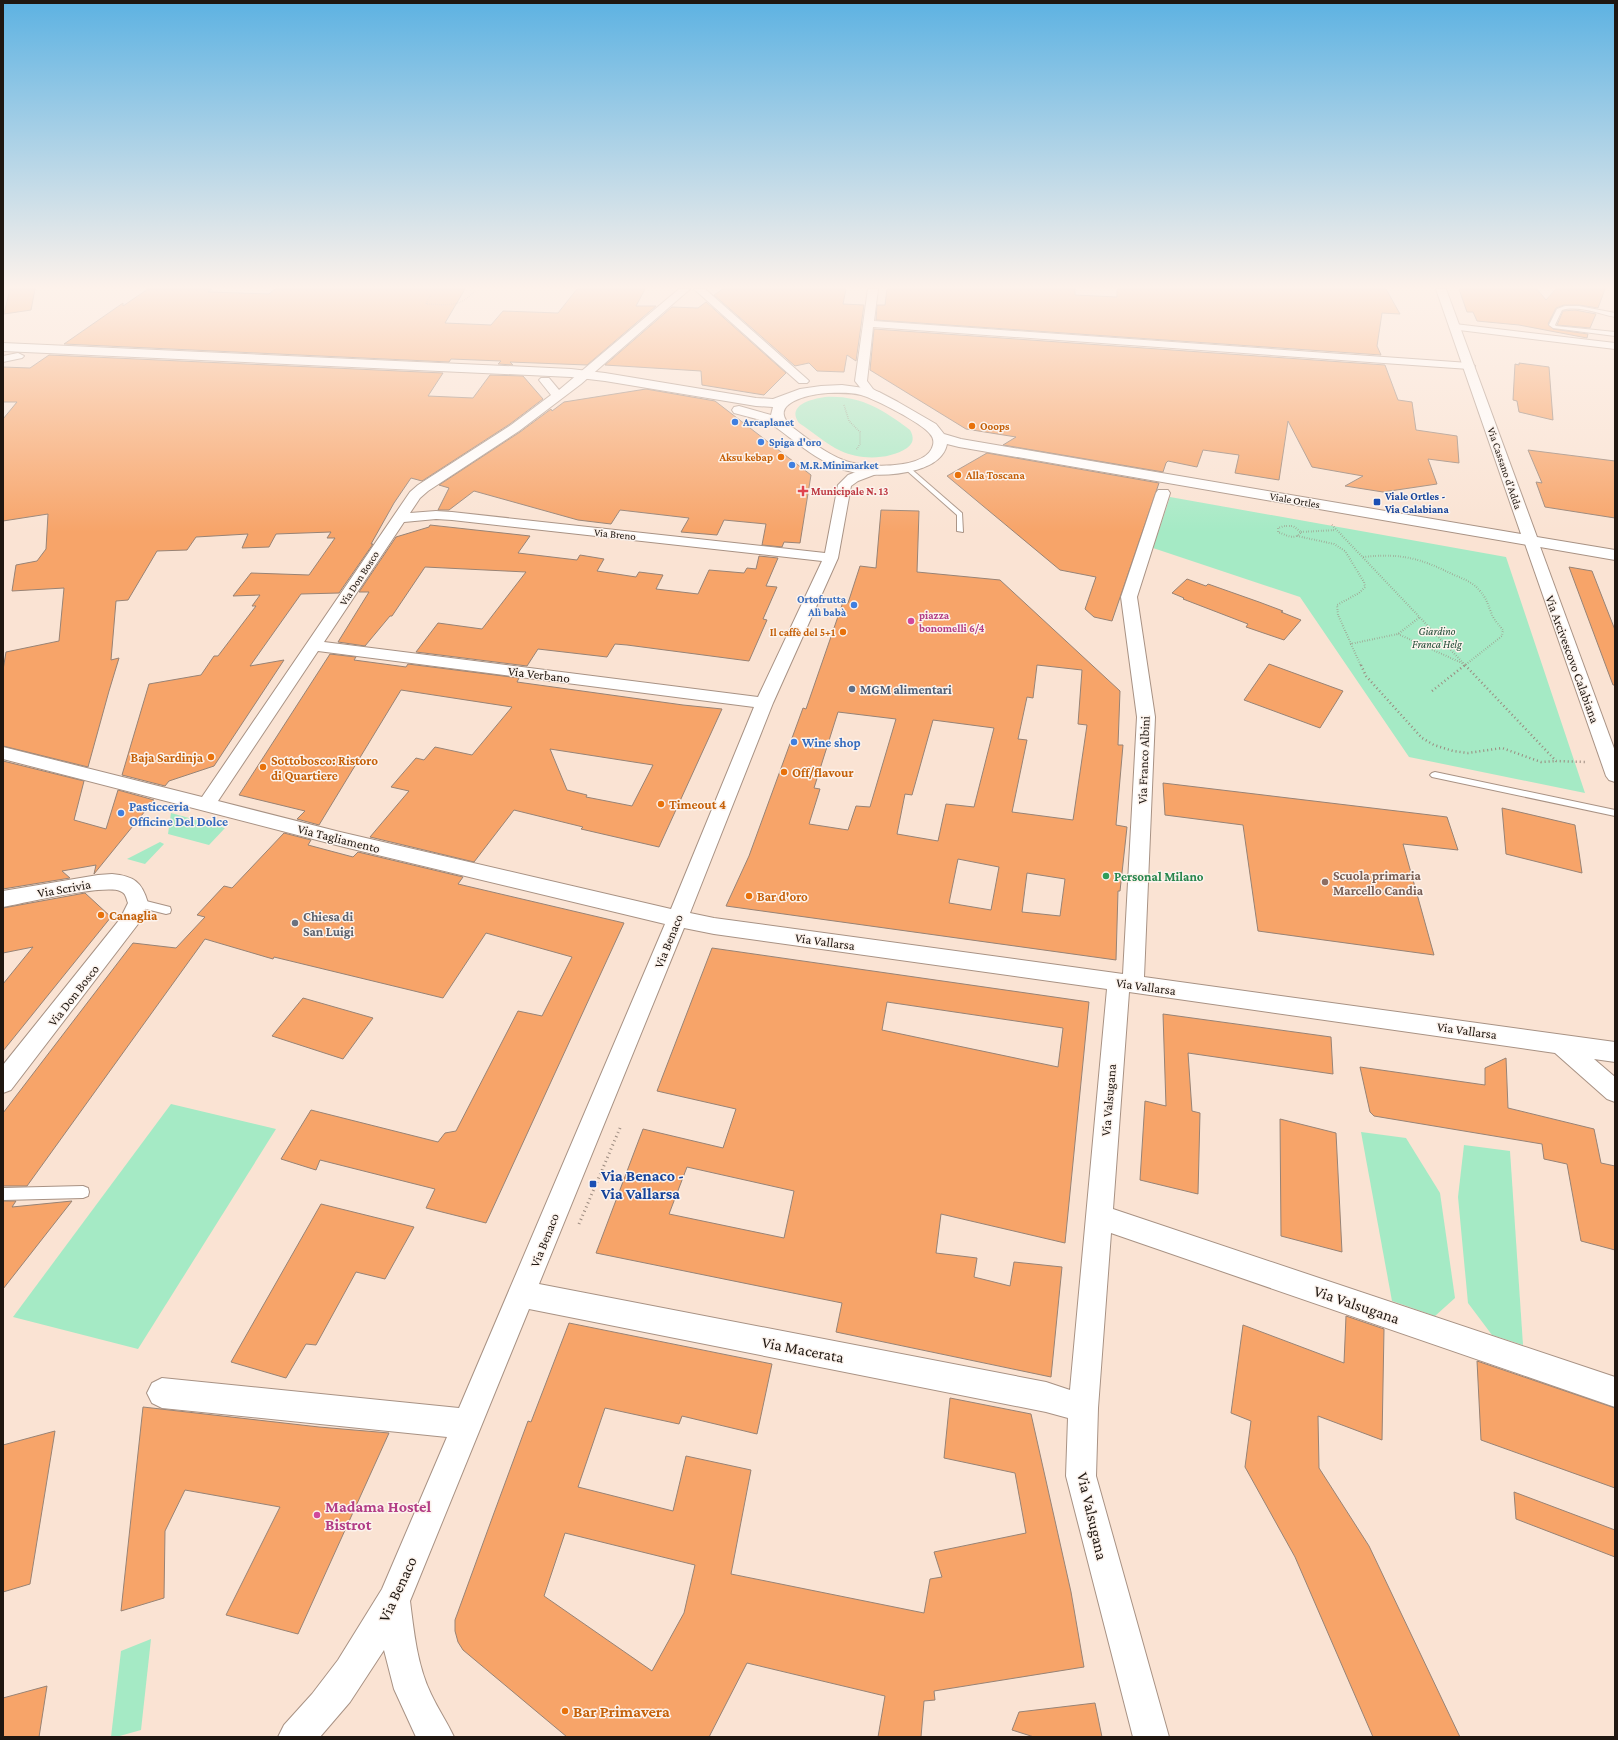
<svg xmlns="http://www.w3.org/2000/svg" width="1618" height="1740" font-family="'Crimson Pro',serif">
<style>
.green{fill:#a5eac5}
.building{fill:#f7a469;stroke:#988375;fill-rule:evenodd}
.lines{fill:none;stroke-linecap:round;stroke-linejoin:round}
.lane-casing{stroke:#a89284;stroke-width:2}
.street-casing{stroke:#a89284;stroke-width:2}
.secondary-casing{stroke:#a89284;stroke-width:2}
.path-far3{stroke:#9a897e;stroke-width:1.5;stroke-dasharray:0.5 1.5;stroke-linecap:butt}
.path-far2{stroke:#9a897e;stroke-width:2;stroke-dasharray:0.5 2;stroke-linecap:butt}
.path-far1{stroke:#9a897e;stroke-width:2.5;stroke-dasharray:1 3;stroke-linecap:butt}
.path{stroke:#9a897e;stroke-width:3;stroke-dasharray:1 3.5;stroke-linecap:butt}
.lane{fill:#fff;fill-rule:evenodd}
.street{fill:#fff;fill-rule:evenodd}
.secondary{fill:#fff;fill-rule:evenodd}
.shop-dot{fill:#3f7fe0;stroke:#fcf3ed;stroke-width:1.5}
.food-dot{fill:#e8710a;stroke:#fcf3ed;stroke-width:1.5}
.health-dot{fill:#e0444e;stroke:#fcf3ed;stroke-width:1.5}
.transit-dot{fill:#1a4fb4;stroke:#fcf3ed;stroke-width:1.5}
.hotel-dot{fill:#d1479c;stroke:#fcf3ed;stroke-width:1.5}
.service-dot{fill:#5c6f8a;stroke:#fcf3ed;stroke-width:1.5}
.leisure-dot{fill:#2e9e5b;stroke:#fcf3ed;stroke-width:1.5}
.education-dot{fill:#8d6e63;stroke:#fcf3ed;stroke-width:1.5}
.worship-dot{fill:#6b7280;stroke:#fcf3ed;stroke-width:1.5}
.labels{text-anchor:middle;stroke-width:3;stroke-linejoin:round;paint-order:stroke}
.far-shop-label{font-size:11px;font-weight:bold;fill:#366cbe;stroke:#fcf3ed;text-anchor:start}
.far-food-label{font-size:11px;font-weight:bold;fill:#c56008;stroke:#fcf3ed;text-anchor:start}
.far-street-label{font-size:11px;fill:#1f1711;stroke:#fcf3ed}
.far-health-label{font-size:11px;font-weight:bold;fill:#be3a42;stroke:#fcf3ed;text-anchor:start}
.far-transit-label{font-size:11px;font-weight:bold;fill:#164399;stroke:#fcf3ed;text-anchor:start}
.far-hotel-label{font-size:11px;font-weight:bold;fill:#b23c85;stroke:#fcf3ed;text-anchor:start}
.far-park-label{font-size:11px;font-style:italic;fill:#194530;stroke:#fcf3ed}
.street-label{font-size:13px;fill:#1f1711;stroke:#fcf3ed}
.service-label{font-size:13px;font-weight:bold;fill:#4e5e75;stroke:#fcf3ed;text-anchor:start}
.shop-label{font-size:13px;font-weight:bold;fill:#366cbe;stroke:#fcf3ed;text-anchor:start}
.food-label{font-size:13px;font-weight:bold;fill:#c56008;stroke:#fcf3ed;text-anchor:start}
.education-label{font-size:13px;font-weight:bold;fill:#785e54;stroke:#fcf3ed;text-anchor:start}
.leisure-label{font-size:13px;font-weight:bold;fill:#27864d;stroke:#fcf3ed;text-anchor:start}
.worship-label{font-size:13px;font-weight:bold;fill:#5b616d;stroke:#fcf3ed;text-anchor:start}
.near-transit-label{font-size:16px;font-weight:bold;fill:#164399;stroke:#fcf3ed;text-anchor:start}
.near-street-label{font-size:16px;fill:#1f1711;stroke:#fcf3ed}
.near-hotel-label{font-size:16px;font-weight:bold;fill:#b23c85;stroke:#fcf3ed;text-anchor:start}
.near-food-label{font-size:16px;font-weight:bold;fill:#c56008;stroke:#fcf3ed;text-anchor:start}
</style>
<rect width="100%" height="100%" fill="#fae3d3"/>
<g class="green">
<path d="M825,397c35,-2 57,12 85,33 4,7 4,13 -3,18 -18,12 -47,12 -66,3 -15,-7 -28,-19 -42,-28 -13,-18 13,-24 26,-26z"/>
<polygon points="1170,497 1506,557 1585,793 1409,757 1300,597 1153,548"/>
<polygon points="171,813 225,828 209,845 168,834"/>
<polygon points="160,842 164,844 145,864 127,859"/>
<polygon points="171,1104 276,1129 138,1349 13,1317"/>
<polygon points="1361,1132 1406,1138 1440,1193 1455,1298 1435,1316 1392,1301"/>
<polygon points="1464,1145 1510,1151 1523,1345 1492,1335 1468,1303 1458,1197"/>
<polygon points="151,1639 141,1730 116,1737 111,1737 121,1651"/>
</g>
<g class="building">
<polygon points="10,289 35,289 31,310 4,314"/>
<polygon points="148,289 212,289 208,292 269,294 275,289 465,289 445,323 491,325 503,311 558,313 577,289 645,289 636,306 656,306 587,365 510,362 513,365 498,364 501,361 451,359 449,362 64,344 123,303 123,306"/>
<polygon points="723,289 846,289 843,304 864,305 856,361 847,355 844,372 817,371 809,363 795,366 714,295"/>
<polygon points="887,289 1075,289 1075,295 1117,297 1117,289 1386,289 1400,314 1382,313 1377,346 1381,355 876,320 877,305 885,305"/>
<polygon points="1459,289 1537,289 1546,300 1556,289 1605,289 1598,308 1579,305 1564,305 1556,308 1548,324 1553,329 1588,334 1587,338 1519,325 1477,321 1473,312 1467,312"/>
<polygon points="706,302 786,373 764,395 702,385 701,371 605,365 672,307 698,308"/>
<polygon points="1575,310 1596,314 1590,328 1557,325 1563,311"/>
<polygon points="874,329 1385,365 1398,400 1412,402 1416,430 1457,436 1459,463 1428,459 1437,484 1383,492 1345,486 1363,476 1312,467 1288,421 1279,480 1235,473 1239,455 1203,450 1197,467 1168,461 1166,463 1163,472 1003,445 1016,437 966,429 870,370"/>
<polygon points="49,355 443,373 428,396 473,398 490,375 523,376 543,399 510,424 422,481 411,478 394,503 371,544 373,544 339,593 301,594 250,666 284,660 214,766 169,781 165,786 122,775 149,684 201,675 214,656 218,656 256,606 252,606 260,595 233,596 251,573 309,575 335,538 327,538 331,532 276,534 269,547 242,548 248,534 196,537 187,550 157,551 128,600 116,601 111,660 119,658 109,691 88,767 3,746 3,670 6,652 59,641 64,588 12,591 16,565 37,561 46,549 48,514 3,521 3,419 17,402 3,402 3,367 30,368"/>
<polygon points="1519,363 1549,367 1553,420 1519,412 1517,401 1513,400 1515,364 1519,365"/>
<polygon points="646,389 715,401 811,475 800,543 784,542 782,547 762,545 766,524 724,520 717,535 681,532 689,518 620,510 611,524 578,520 474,491 449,510 438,510 449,488 439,485 520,432 551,409 552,411 564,402"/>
<polygon points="1528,450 1615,461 1615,518 1545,507 1536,482 1542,483"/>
<polygon points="987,453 1159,483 1112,621 1094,617 1085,609 1096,577 1060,570 947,476"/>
<path d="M881,510l38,1 -2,61 83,8 120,111 -2,54h5l-7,80 11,2 -7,64h-2l-2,69 -390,-54 23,-50 54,-148 3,1 37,-107 5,1 12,-37 16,2zM1037,665l45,5 -4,54 9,1 -14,95 -61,-8 15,-72 -9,-1 9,-42 6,1zM838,712l58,7 -26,88 -14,-1 -8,24 -39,-6 11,-35 -6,-1zM933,720l61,8 -20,79 -28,-3 -8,37 -41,-7 8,-40 7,1zM958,859l41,8 -8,43 -42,-7zM1027,873l38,6 -5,37 -38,-4z"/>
<polygon points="430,525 530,536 518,553 577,560 580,555 604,559 597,571 636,577 639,572 663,575 656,589 698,594 709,570 744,573 747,568 756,569 759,556 778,558 766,586 777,587 763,619 767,620 749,661 627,645 615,644 607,657 538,649 527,666 416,652 438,623 482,629 526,572 425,567 392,616 390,616 365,646 338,642 369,592 359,592 396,537 429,527"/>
<polygon points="1569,567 1592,571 1615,630 1615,685 1613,685"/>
<polygon points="1187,579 1206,586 1208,584 1259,602 1283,611 1281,612 1301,620 1284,640 1246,627 1248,624 1183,599 1184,598 1172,593"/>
<path d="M330,654l26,3 -2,3 52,7 2,-3 111,14 -2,4 166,23 39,4 -63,138 -78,-18 2,-2 -69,-17 -40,52 -104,-25 39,-46 -18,-4 25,-29 8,2 11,-13 37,8 40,-48 -111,-17 -82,135 -22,-6 8,-8 -66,-16zM550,749l103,16 -21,41 -46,-9 1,-2 -20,-5z"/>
<polygon points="1269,664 1343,691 1320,728 1244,700"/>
<polygon points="3,761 84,781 74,820 106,829 118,790 154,800 94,874 96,865 62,871 70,878 3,889"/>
<polygon points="1163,783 1447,817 1458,850 1403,844 1434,955 1258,931 1243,825 1165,815"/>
<polygon points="1502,808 1575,825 1582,873 1506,854"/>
<polygon points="284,833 311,840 308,845 353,857 358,852 463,877 458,884 624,923 486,1223 426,1208 435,1189 320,1160 316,1170 281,1159 311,1110 438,1142 445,1133 456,1131 518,1011 542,1016 572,957 486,933 443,998 274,957 273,959 205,939 27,1186 3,1186 3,1113 133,943 176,948 205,917 197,915 224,886 232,888"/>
<polygon points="85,893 111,917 3,1051 3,984 33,947 3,953 3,908"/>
<path d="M712,948l377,54 -24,241 -124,-29 -5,39 41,5 -3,19 36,9 4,-24 48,5 -11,110 -215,-45 6,-29 -246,-50 47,-124 80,19 13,-39 -79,-18zM887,1002l176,26 -5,39 -176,-37zM687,1167l107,24 -10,47 -115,-24z"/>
<polygon points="303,998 373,1018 343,1059 272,1036"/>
<polygon points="1163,1014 1331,1037 1333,1074 1188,1053 1192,1111 1200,1113 1198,1194 1140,1180 1145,1101 1166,1106"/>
<polygon points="1506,1058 1508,1108 1594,1129 1601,1163 1615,1166 1615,1250 1581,1241 1567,1164 1544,1159 1542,1144 1374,1116 1370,1112 1360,1067 1485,1085 1485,1068"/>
<polygon points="1280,1119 1336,1133 1342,1252 1281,1236"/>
<polygon points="3,1201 16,1201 12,1207 72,1201 3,1289"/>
<polygon points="321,1204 414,1227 385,1279 356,1272 316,1345 306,1344 286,1378 231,1362"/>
<polygon points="1346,1316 1384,1329 1382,1440 1318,1416 1319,1468 1369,1546 1460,1737 1373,1737 1295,1557 1245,1467 1251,1421 1231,1413 1243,1325 1344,1363"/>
<path d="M569,1323l203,41 -15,70 -75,-18 -3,8 -74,-16 -27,79 95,24 13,-55 65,14 -20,104 193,39 6,-34 12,-2 -8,-25 92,-19 -11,-60 -71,-15 6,-60 81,16 40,178 13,75 -150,24 1,9 -11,1 -3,36h-43l7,-41 -138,-33 -38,74h-142l-104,-87 -5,-8 -3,-11v-11l39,-107 34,-92 3,1zM565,1533l130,32 -11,48 -32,58 -108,-75z"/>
<polygon points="1477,1361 1615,1408 1615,1488 1481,1440"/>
<polygon points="143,1407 319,1427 389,1433 298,1634 226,1615 280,1507 185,1490 165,1531 164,1598 121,1611"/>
<polygon points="55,1431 30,1584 3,1592 3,1445"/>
<polygon points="1514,1492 1615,1530 1615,1557 1516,1519"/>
<polygon points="47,1686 39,1737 3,1737 3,1698"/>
<polygon points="1095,1703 1102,1737 1034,1737 1012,1730 1019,1712"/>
</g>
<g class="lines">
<defs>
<g id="lane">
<path d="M1565,306h14l36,7v4c-16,-3 -36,-12 -53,-7l-7,15 1,1 59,6v4l-62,-8 -4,-3 8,-16z"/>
<polygon points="905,467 909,467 962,513 963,532 957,531 957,515 905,469"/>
<polygon points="1435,772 1615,810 1615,816 1432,777 1430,775 1432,773"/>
<polygon points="138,899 170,907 171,910 170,913 166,914 134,906 133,903 134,900"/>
<polygon points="83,1186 88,1188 89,1192 88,1196 83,1198 3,1200 3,1188"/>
</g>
<g id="street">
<path d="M679,289h11l-109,95 -62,47 -91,60 -8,7 -10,15 26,-2 16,1 373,41 13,-68 10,-10 21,-8h10l2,3 -2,3 -21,8 -7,5 -13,72 -65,145 -83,210 24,5 409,56 14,-257 -16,-120 35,-104 2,-3h10l2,3 -33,104 18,120 -11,260 471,65v20l-21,-3 21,18v25l-8,-3 -52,-46 -426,-61 -16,217 502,168v30l-504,-174 -13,175 -2,68 73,261h-36l-67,-261 2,-58 -22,-6 -517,-103 -119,292c4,31 7,64 21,93 7,15 16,28 23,43h-38l-22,-48 -10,-39 -34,52 -30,35h-42l6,-12 28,-31 26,-34 44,-71 65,-152 -285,-29 -10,-5 -5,-10 5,-10 10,-5 297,30 206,-484 -325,-78 -337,-87v-12l199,50 208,-305 8,-7 93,-60 40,-30 -12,-15 2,-2h8l10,12zM436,519l16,1 370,41 -64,136 -434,-55 80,-120zM318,651l436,56 -83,202 -331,-77 -122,-31zM684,928l30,6 393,55 -37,401 -24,-8 -507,-98z"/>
<polygon points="694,289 705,289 807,379 809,381 807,383 799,383"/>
<path d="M868,289h10l-4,32 595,42 6,3 -6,3 -596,-42 -6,54 6,8 12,7 -2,3c-12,3 -21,-9 -28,-18z"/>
<polygon points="1455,324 1615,343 1615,349 1451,329 1450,327 1451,325"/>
<polygon points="18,353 24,356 22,358 3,362 3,356"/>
<polygon points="1531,537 1536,538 1538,541 1615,751 1615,782 1609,780 1606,776 1524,541 1526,538"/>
<path d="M112,874c22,2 30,8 36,29l-10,21 -127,166 -8,3v-28l117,-146 8,-16c-2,-5 -2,-10 -8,-12 -15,-7 -96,12 -117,16v-16l95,-16z"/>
</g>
<path id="secondary" d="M1436,289h10l91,248 78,13v10l-656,-113 -12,-3c-3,15 -17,22 -31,26 -30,8 -67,7 -94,-10 -16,-9 -30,-21 -45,-32 -12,-8 -28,-11 -43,-15l-2,-3 2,-3 5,-1 32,9 2,-8 -17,-1 -151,-25 -34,-4 -568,-26v-8l568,26 34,4 151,25 17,1 27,-10 21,-3 21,-1 22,3 15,4 19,10 38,22 8,10 17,5 560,95zM828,393c11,0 22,-1 33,2 14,4 61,28 69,39 3,3 4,7 3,11 -6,26 -71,23 -90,15 -18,-7 -35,-21 -51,-33 -27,-24 19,-33 36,-34z"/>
</defs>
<use href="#lane" class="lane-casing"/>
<use href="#street" class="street-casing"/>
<use href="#secondary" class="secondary-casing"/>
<g class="path-far3">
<path d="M430,296l-4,8c22,1 35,4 50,-15"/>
<polyline points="844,405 849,421 860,432 860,444 856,450"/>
</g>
<g class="path-far2">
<polyline points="1332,525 1466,666"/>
<path d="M1284,526h9l8,6c-6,9 -15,3 -23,0v-4z"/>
<polyline points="1301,532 1336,530"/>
<polyline points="1297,536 1334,544 1345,551 1364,582 1365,587 1359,593 1337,605 1338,615 1361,666"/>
<path d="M1363,557c38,-4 57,1 91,18 10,4 20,8 26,16 7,8 7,12 11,21 2,7 8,13 12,18l-1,6 -38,30"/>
<polyline points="1398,634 1464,664"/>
<polyline points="1350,644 1398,634 1420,617"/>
</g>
<g class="path-far1">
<polyline points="1361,665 1366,676 1422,738 1434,745 1453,751 1468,753 1502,748 1541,762 1556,761"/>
<polyline points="1465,665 1556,761 1587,762"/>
<polyline points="1432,691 1465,665"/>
</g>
<polyline class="path" points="579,1224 620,1128"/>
<use href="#lane" class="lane"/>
<use href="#street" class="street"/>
<use href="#secondary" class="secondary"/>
</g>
<linearGradient id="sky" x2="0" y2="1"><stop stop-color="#5db2e2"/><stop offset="0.54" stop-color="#fdf2eb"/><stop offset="1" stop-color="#fdf2eb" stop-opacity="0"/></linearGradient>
<rect width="1618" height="532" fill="url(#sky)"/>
<g class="shop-dot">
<circle cx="735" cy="422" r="4"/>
<circle cx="761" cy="442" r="4"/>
<circle cx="792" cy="465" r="4"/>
<circle cx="854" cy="605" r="4"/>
<circle cx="794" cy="742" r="4"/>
<circle cx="121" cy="813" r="4"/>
</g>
<g class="food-dot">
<circle cx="972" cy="426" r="4"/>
<circle cx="781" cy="457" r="4"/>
<circle cx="958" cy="475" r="4"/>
<circle cx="843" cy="632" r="4"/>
<circle cx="211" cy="757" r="4"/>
<circle cx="263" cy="767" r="4"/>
<circle cx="784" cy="772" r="4"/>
<circle cx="661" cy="804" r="4"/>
<circle cx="749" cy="896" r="4"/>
<circle cx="101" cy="915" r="4"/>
<circle cx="565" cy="1711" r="4"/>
</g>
<path class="health-dot" d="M801 485h4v4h4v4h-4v4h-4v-4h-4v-4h4z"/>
<g class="transit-dot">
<rect x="1373" y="498" width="8" height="8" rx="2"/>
<rect x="589" y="1180" width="8" height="8" rx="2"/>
</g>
<g class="hotel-dot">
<circle cx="911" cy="621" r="4"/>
<circle cx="317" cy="1515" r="4"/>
</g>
<circle class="service-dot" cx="852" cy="689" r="4"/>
<circle class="leisure-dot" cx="1106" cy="876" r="4"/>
<circle class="education-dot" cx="1325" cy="882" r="4"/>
<circle class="worship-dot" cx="295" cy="923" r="4"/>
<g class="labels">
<g class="far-shop-label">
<text x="743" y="426">Arcaplanet</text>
<text x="769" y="446">Spiga d'oro</text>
<text x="800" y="469">M.R.Minimarket</text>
<text x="846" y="603" text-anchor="end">Ortofrutta<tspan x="846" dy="13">Alì babà</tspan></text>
</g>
<g class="far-food-label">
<text x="980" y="430">Ooops</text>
<text x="773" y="461" text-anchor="end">Aksu kebap</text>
<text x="966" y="479">Alla Toscana</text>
<text x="835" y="636" text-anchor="end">Il caffè del 5+1</text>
</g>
<g class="far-street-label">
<text transform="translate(1505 468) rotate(71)" y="4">Via Cassano d'Adda</text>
<text transform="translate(1295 500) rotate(10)" y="4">Viale Ortles</text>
<text transform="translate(615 534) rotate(6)" y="4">Via Breno</text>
<text transform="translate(359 578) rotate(-57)" y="4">Via Don Bosco</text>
</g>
<g class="far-health-label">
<text x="811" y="495">Municipale N. 13</text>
</g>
<g class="far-transit-label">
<text x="1385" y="500">Viale Ortles -<tspan x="1385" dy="13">Via Calabiana</tspan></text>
</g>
<g class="far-hotel-label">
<text x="919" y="619">piazza<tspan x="919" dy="13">bonomelli 6/4</tspan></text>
</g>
<g class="far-park-label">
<text x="1437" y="635">Giardino<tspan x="1437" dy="13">Franca Helg</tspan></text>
</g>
<g class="street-label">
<text transform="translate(1573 659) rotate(70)" y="5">Via Arcivescovo Calabiana</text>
<text transform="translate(539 674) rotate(7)" y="5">Via Verbano</text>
<text transform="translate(1143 760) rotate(-88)" y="5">Via Franco Albini</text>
<text transform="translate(339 838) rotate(14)" y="5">Via Tagliamento</text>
<text transform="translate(64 888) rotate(-10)" y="5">Via Scrivia</text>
<text transform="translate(668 941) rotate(-68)" y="5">Via Benaco</text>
<text transform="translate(825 941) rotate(8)" y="5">Via Vallarsa</text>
<text transform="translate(1146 986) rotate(8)" y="5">Via Vallarsa</text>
<text transform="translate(73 995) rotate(-52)" y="5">Via Don Bosco</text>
<text transform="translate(1467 1030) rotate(8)" y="5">Via Vallarsa</text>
<text transform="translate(1108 1100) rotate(-85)" y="5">Via Valsugana</text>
<text transform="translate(544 1240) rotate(-68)" y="5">Via Benaco</text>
</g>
<g class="service-label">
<text x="860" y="694">MGM alimentari</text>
</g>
<g class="shop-label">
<text x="802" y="747">Wine shop</text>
<text x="129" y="811">Pasticceria<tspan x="129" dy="15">Officine Del Dolce</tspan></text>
</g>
<g class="food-label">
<text x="203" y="762" text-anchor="end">Baja Sardinja</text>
<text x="271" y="765">Sottobosco: Ristoro<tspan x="271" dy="15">di Quartiere</tspan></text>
<text x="792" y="777">Off/flavour</text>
<text x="669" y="809">Timeout 4</text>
<text x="757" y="901">Bar d'oro</text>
<text x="109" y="920">Canaglia</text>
</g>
<g class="education-label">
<text x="1333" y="880">Scuola primaria<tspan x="1333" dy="15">Marcello Candia</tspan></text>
</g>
<g class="leisure-label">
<text x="1114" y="881">Personal Milano</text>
</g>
<g class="worship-label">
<text x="303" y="921">Chiesa di<tspan x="303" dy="15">San Luigi</tspan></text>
</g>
<g class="near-transit-label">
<text x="601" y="1181">Via Benaco -<tspan x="601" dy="18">Via Vallarsa</tspan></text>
</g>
<g class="near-street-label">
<text transform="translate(1357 1304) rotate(19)" y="6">Via Valsugana</text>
<text transform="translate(803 1349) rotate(11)" y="6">Via Macerata</text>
<text transform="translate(1093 1516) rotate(77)" y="6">Via Valsugana</text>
<text transform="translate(397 1589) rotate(-65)" y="6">Via Benaco</text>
</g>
<g class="near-hotel-label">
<text x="325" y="1512">Madama Hostel<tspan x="325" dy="18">Bistrot</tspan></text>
</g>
<g class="near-food-label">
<text x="573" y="1717">Bar Primavera</text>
</g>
</g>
<rect width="1618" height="1740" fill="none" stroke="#1f1711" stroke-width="8"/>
</svg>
